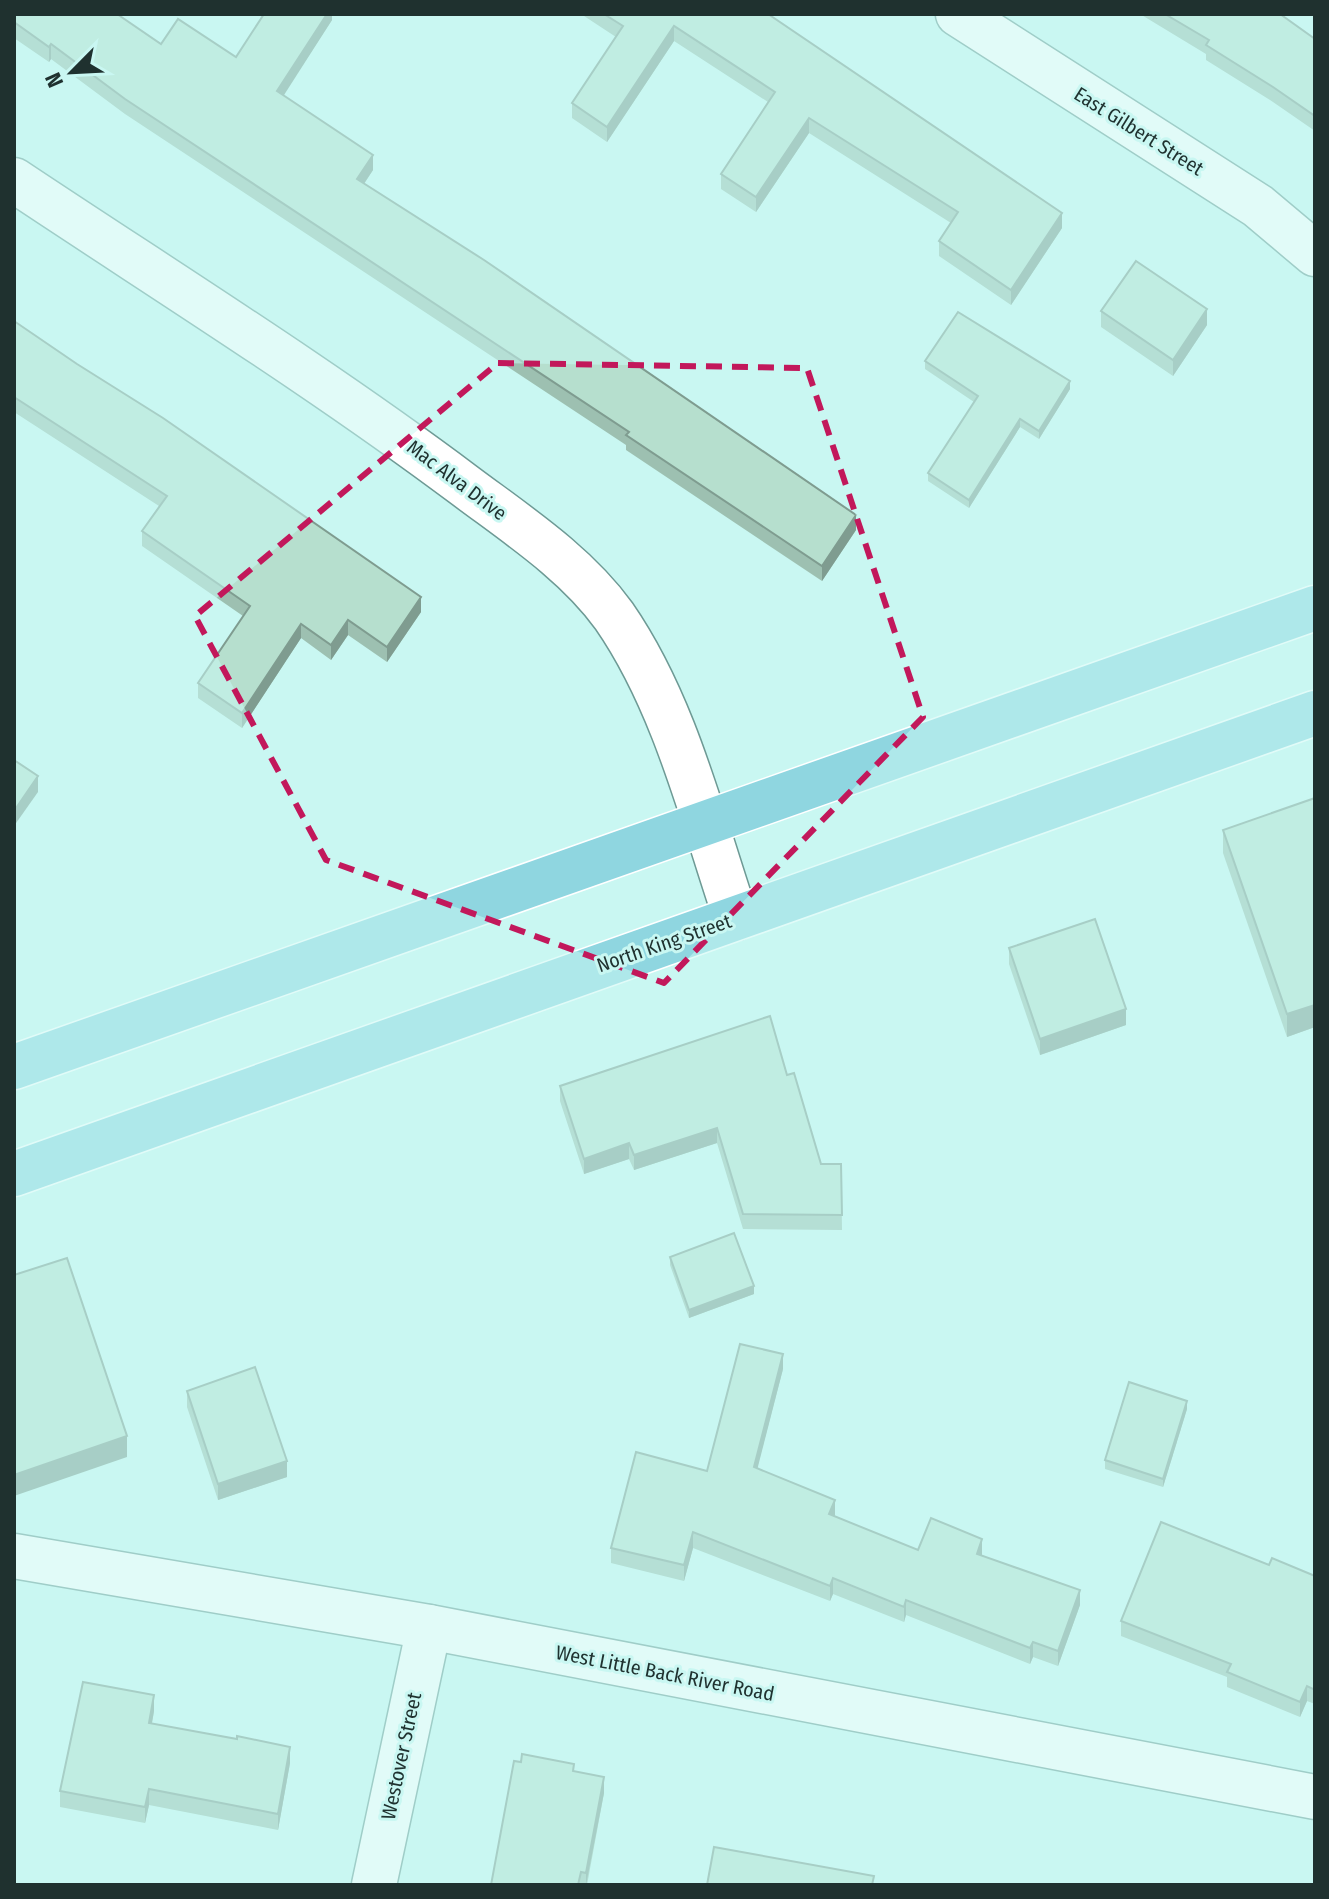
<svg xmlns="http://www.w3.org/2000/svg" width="1329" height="1899" font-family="'Fira Sans Condensed',sans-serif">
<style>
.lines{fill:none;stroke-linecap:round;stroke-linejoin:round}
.minor-casing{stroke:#6e9a95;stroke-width:47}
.major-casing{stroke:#fff;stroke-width:47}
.minor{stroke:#fff;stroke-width:44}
.major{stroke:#8fd6e0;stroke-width:44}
.wall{fill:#9dc0b1}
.shaded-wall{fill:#7f9c90}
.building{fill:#b6dfce;stroke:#7f9c90;stroke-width:2}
.marked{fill:none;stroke:#c2185b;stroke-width:6;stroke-dasharray:16 10;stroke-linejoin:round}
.labels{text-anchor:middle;stroke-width:6;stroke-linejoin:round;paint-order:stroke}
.street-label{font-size:20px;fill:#1f312f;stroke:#c9f7f2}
</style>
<rect width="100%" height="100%" fill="#c9f7f2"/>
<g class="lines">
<defs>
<g id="minor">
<polyline points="958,14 1258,206 1315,254"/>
<path d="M14,180c150,100 306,197 450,305 52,39 112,78 150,131 61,88 88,202 122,302"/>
<polyline points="14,1556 429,1627 1315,1797"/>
<polyline points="374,1885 429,1627"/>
</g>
<g id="major">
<polyline points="14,1067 1315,608"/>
<polyline points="14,1174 1315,713"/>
</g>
</defs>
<use href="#minor" class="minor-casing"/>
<use href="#major" class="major-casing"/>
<use href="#minor" class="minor"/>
<use href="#major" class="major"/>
</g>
<g class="wall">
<polygon points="14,14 161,44 236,57 332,14 332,20 283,95 373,170 364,184 856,530 822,581 626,450 626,445 125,114 51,59 49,62 14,38"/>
<polygon points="581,14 768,14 1062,228 1011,305 939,256 939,241 951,223 809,133 756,212 721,189 721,174 768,102 674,41 607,142 572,118 572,103 616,37"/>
<polygon points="1140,14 1280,14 1315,39 1315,131 1273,102 1206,60 1206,54"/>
<polygon points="1101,311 1207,325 1173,376 1101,327"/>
<polygon points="14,321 421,612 387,662 348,635 331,660 301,638 242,728 198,698 198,683 243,616 142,546 142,531 159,506 14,412"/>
<polygon points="925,361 1070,389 1039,439 1020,427 969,508 928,481 928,473 974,402 925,369"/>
<polygon points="1315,798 1315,1027 1287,1037 1223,853 1223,830"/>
<polygon points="1009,948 1126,1025 1040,1055 1009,964"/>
<polygon points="787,1075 821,1164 841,1164 842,1230 743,1229 717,1143 634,1170 629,1159 584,1174 560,1101 560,1086"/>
<polygon points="670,1257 754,1294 689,1318 670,1265"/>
<polygon points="783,1369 757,1468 835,1516 918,1550 982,1555 1080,1605 1058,1666 1033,1657 1030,1664 906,1615 904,1622 833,1594 830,1601 693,1548 684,1581 611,1563 611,1548 707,1471"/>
<polygon points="187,1391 287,1477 218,1500 187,1407"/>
<polygon points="1187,1409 1163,1487 1105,1469 1105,1460"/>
<polygon points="1269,1565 1315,1576 1315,1704 1307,1701 1300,1717 1227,1687 1227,1677 1121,1636 1121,1621"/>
<polygon points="154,1711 152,1723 290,1763 278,1830 149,1805 145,1823 60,1807 60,1791"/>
<polygon points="574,1772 604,1793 587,1885 491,1885"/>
</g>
<g class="shaded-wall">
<polygon points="327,14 332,14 332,20 277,106 277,91"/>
<polygon points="674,26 674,41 607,142 607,127"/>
<polygon points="51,44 51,59 49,62 49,47"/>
<polygon points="809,118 809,133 756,212 756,197"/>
<polygon points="373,155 373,170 357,194 357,179"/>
<polygon points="1062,213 1062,228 1011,305 1011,290"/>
<polygon points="1207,309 1207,325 1173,376 1173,360"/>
<polygon points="1070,381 1070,389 1039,439 1039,431"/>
<polygon points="1020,419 1020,427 969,508 969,500"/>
<polygon points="856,515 856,530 822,581 822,566"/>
<polygon points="421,597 421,612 387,662 387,647"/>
<polygon points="348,620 348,635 331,660 331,645"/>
<polygon points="301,624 301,638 242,728 242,713"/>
<polygon points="38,776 38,792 14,826 14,811"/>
<polygon points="1315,1005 1315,1027 1287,1037 1287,1014"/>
<polygon points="1126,1009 1126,1025 1040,1055 1040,1039"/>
<polygon points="717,1128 717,1143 634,1170 634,1155"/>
<polygon points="629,1143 629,1159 584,1174 584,1159"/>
<polygon points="754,1286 754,1294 689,1318 689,1310"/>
<polygon points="783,1354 783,1369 754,1482 754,1467"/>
<polygon points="1187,1401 1187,1409 1163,1487 1163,1479"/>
<polygon points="127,1436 127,1457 14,1496 14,1475"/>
<polygon points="287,1461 287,1477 218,1500 218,1484"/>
<polygon points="835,1500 835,1515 829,1529 829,1514"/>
<polygon points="693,1532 693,1548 684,1581 684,1565"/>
<polygon points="982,1539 982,1555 977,1569 977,1554"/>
<polygon points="833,1578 833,1594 830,1601 830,1586"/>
<polygon points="1080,1590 1080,1605 1058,1666 1058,1651"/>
<polygon points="906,1600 906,1615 904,1622 904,1607"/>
<polygon points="1033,1642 1033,1657 1030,1664 1030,1648"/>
<polygon points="1307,1686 1307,1701 1300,1717 1300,1702"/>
<polygon points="154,1695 154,1711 149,1739 149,1723"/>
<polygon points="290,1747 290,1763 278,1830 278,1814"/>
<polygon points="604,1777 604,1793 586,1885 586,1873"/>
<polygon points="149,1789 149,1805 145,1823 145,1807"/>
</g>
<g class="building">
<polygon points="14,14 117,14 161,44 178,19 236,57 264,14 327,14 277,91 373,155 357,179 484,260 856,515 822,566 626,435 629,432 125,99 51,44 49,47 14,22"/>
<polygon points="604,14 768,14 1062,213 1011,290 939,241 958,212 809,118 756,197 721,174 775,92 674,26 607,127 572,103 623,26"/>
<polygon points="1165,14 1280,14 1315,39 1315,116 1273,87 1206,45 1209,40"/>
<polygon points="1136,261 1207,309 1173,360 1101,311"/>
<polygon points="958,312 1070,381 1039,431 1020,419 969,500 928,473 978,396 925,361"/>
<polygon points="14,321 77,364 163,418 421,597 387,647 348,620 331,645 301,624 242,713 198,683 250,606 142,531 167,496 14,397"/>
<polygon points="14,760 38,776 14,811"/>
<polygon points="1315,798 1315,1005 1287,1014 1223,830"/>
<polygon points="1095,919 1126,1009 1040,1039 1009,948"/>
<polygon points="770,1016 787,1075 794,1073 821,1164 841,1164 842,1215 743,1214 717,1128 634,1155 629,1143 584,1159 560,1086"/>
<polygon points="734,1233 754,1286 689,1310 670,1257"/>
<polygon points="67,1258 127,1436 14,1475 14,1275"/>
<polygon points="740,1344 783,1354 754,1467 835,1500 829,1514 918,1550 931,1518 982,1539 977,1554 1080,1590 1058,1651 1033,1642 1030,1648 906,1600 904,1607 833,1578 830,1586 693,1532 684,1565 611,1548 636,1452 707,1471"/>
<polygon points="255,1367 287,1461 218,1484 187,1391"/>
<polygon points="1129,1382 1187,1401 1163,1479 1105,1460"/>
<polygon points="1161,1522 1269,1565 1272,1558 1315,1576 1315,1690 1307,1686 1300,1702 1227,1672 1231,1664 1121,1621"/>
<polygon points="83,1682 154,1695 149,1723 237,1739 237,1736 290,1747 278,1814 149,1789 145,1807 60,1791"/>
<polygon points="522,1754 574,1764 573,1771 604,1777 586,1873 581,1872 578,1885 491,1885 514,1761 521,1762"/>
<polygon points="714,1847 874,1876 872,1885 707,1885"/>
</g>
<path d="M0 0H1329V1899H0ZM498,363l309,5 116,349 -259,266 -338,-123 -131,-244z" fill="#c9f7f2" fill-opacity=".55" fill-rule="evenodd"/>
<path class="marked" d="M498,363l309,5 116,349 -259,266 -338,-123 -131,-244z"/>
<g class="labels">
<g class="street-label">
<text transform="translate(1139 131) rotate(32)" y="7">East Gilbert Street</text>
<text transform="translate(457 480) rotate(37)" y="7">Mac Alva Drive</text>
<text transform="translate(664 943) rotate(-19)" y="7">North King Street</text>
<text transform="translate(665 1673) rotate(11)" y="7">West Little Back River Road</text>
<text transform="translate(401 1756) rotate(-78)" y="7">Westover Street</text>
</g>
</g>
<rect width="1329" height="1899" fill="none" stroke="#1f312f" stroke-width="32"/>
<g transform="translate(72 72) rotate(246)" stroke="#c9f7f2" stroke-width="6" paint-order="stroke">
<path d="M0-6L14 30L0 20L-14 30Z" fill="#1f312f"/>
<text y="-12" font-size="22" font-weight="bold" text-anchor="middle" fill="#1f312f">N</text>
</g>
</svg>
